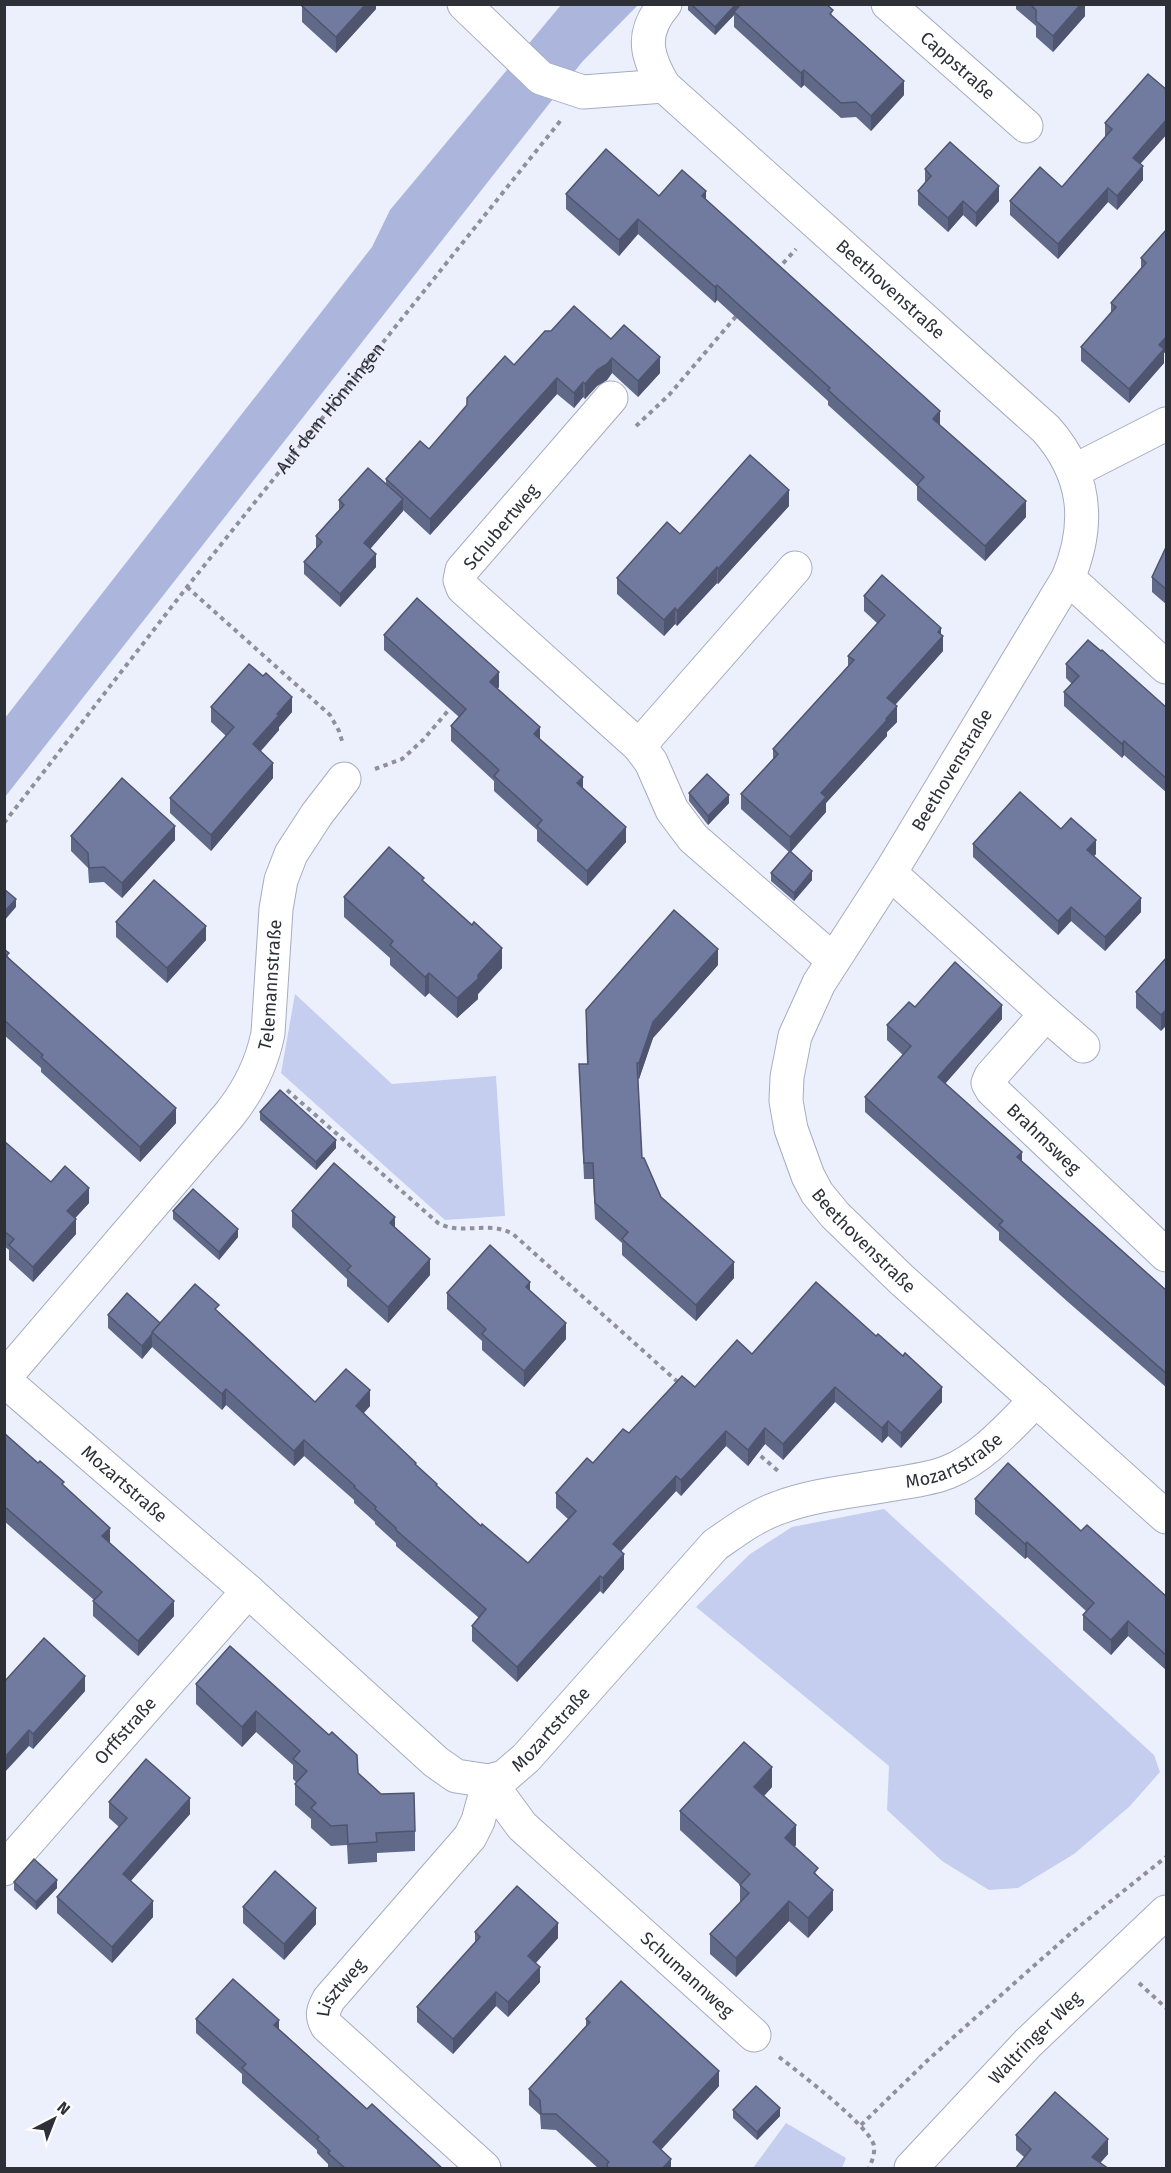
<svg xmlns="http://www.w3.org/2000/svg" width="1171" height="2173" font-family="'Fira Sans',sans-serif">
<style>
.green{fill:#c5ceef}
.forest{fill:#acb6dd}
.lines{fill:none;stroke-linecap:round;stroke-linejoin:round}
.minor-casing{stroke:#a6acc0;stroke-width:35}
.tertiary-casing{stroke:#a6acc0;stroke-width:35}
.path{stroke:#8e919b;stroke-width:4;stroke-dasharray:4.5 4.5;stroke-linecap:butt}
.minor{stroke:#fff;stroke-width:33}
.tertiary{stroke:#fff;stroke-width:33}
.wall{fill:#616989}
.shaded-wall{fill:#4f556f}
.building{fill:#717a9f;stroke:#4f556f;stroke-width:1.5}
.labels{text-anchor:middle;stroke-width:5;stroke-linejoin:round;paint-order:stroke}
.street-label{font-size:18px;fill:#2e3038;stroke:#fefefe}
</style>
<rect width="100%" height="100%" fill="#ecf0fd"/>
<g class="green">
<polygon points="295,994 392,1084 496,1076 505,1216 445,1220 281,1073"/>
<polygon points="884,1509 1154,1755 1160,1772 1129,1807 1074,1854 1018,1888 989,1890 942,1861 887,1810 889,1766 696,1607 750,1554 792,1527"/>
<polygon points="786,2123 846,2158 842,2168 753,2168"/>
</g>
<polygon class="forest" points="561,5 638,5 582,62 5,797 5,718 372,247 390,210"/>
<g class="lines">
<defs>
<g id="minor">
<polyline points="464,4 541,78 583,92 664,86"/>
<path id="s2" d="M665,4c-25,29 -19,52 -1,82l382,343c40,45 45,94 22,149l-178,295 -71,110 -24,53 -8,41 -1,24 5,28 17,47 9,17 18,22 67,65 264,237"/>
<path id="s3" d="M888,4l138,122"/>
<polyline points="611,398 462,570 460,580 463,588 639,746 651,762 672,810 693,838 833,960"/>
<polyline points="1074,471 1166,424"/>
<polyline points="1068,578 1166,667"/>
<polyline points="639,746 795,568"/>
<path id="s4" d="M890,873l156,141 -55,62 -3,7 4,7 174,165"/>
<polyline points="1046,1014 1083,1046"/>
<path id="s5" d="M4,1378l225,-263c20,-25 33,-51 39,-82l8,-124 5,-29 10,-26 26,-40 27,-35"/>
<path id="s6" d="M4,1380l244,211 188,171 20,14 33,5 15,-4 22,-19 189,-213c20,-14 40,-29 63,-37 37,-14 78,-17 116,-24 18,-3 37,-5 54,-12 36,-15 61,-45 88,-72"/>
<path id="s7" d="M489,1781l33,45 232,209"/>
<path id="s8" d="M4,1869l244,-278"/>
<path id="s9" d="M484,2168l-157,-142c-6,-11 -4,-16 2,-27l141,-162 8,-16 11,-40"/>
</g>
<g id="tertiary">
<path id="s10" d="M911,2168l117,-125 138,-131"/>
</g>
</defs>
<use href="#minor" class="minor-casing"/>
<use href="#tertiary" class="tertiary-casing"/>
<g class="path">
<polyline points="777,270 796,249"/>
<polyline points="636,426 669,395 738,314"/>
<polyline points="187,587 330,715 339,731 343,744"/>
<polyline points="375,769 402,759 423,740 453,705"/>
<path id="s1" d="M4,823l183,-236 374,-467"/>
<path d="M287,1090l151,133c23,13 50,-3 75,11l166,149"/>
<polyline points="754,1450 778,1471"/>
<polyline points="1139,1983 1166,2008"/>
<path d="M779,2057c18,14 92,70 95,89 1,8 -2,15 -5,22"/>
<polyline points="861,2125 930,2058 1071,1933 1166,1857"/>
</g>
<use href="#minor" class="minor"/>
<use href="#tertiary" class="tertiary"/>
</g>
<g class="wall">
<polygon points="376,4 376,9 336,53 302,22 302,6"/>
<polygon points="688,4 826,4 833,17 904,95 871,131 856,117 841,118 804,85 801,88 734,27 734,15 715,35 688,10"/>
<polygon points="1016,4 1085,4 1085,16 1053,52 1036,37 1036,26 1016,9"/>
<polygon points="1167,90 1167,134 1140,164 1143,180 1117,210 1108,202 1058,259 1010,215 1010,201 1062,187 1105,137 1105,123"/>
<polygon points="925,169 999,201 976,227 963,215 948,232 918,205 918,191 925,183"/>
<polygon points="566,194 659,196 706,199 940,425 1026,517 985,561 917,500 917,486 828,405 828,401 717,300 715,303 638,234 619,256 566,209"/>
<polygon points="1167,229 1167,350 1164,353 1164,363 1129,403 1081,361 1081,347 1111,313 1111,303 1141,268 1141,258"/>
<polygon points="611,339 660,373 638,397 612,373 607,380 597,386 585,399 583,397 574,408 557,394 430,535 403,510 403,511 370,549 376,567 340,607 304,574 304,562 316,548 316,536 339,511 339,500 386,484 386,479 429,449 514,365"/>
<polygon points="789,506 718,584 717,583 677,626 675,624 664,636 617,594 617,578 680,534"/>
<polygon points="1167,545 1167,605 1152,592 1152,577"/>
<polygon points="864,596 941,635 943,651 895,705 897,722 887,732 887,736 826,803 826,812 790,852 812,880 794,901 771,881 771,873 789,852 741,809 741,794 773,759 773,749 848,666 848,656 877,623 864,611"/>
<polygon points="384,635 499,687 497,689 583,788 626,842 587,886 537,841 537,830 494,791 494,781 451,741 451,726 459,717 384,650"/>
<polygon points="1066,664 1167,708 1167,793 1124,755 1122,758 1064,706 1064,692 1072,684 1066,678"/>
<polygon points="211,707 292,712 279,727 279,730 261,751 273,778 211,851 170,813 170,798 226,736 211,722"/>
<polygon points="689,793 729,803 708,825 689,801"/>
<polygon points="1061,829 1096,854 1094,856 1141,912 1105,951 1071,921 1058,935 973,857 973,844"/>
<polygon points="71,836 175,840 122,898 104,882 89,883 88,868 71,851"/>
<polygon points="424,882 502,968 478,994 478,999 457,1018 429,993 425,997 390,965 390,958 344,917 344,897"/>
<polygon points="116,922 206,940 167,983 116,937"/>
<polygon points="4,949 9,958 176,1123 140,1162 41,1072 41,1068 4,1035"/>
<polygon points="1167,957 1161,1031 1136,1008 1136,992"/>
<polygon points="718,965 653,1038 639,1079 638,1079 642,1158 661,1197 734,1278 696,1321 622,1255 622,1243 595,1219 593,1179 584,1179 579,1064 587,1064 586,1026"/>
<polygon points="915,1007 1002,1019 945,1083 1022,1161 1167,1291 1167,1388 1068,1302 999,1240 999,1232 865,1112 865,1097 903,1055 887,1040 887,1025"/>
<polygon points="260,1112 336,1148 316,1170 260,1120"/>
<polygon points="4,1141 51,1182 89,1203 75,1218 76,1234 33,1282 9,1260 9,1250 4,1246"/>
<polygon points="173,1211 238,1237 219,1260 173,1219"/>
<polygon points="292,1211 395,1227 430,1275 388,1323 347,1286 347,1279 292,1227"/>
<polygon points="530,1291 566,1339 524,1387 482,1350 482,1341 447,1309 447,1293"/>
<polygon points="219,1312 315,1402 370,1406 363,1413 437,1487 481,1526 528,1563 568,1519 556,1508 556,1493 629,1433 695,1387 752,1354 942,1402 901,1448 888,1436 882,1443 835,1402 783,1460 765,1444 748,1466 726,1446 681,1496 676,1491 621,1551 624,1569 603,1594 600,1591 517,1682 472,1641 472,1626 479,1618 396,1546 396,1543 375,1524 375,1522 354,1503 354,1500 304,1456 294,1466 226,1405 222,1410 152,1347 142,1359 108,1328 108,1315 160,1323"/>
<polygon points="4,1433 64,1486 110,1543 174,1616 138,1656 93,1616 93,1601 94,1600 4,1521"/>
<polygon points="975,1499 1081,1531 1167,1597 1167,1671 1128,1636 1111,1655 1083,1630 1083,1615 1086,1611 1027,1557 1025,1559 975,1514"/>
<polygon points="230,1646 415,1831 415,1851 377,1853 377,1862 348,1864 347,1845 331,1846 311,1828 311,1819 295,1805 295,1784 296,1782 293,1779 293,1765 256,1732 242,1747 196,1704 196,1684"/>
<polygon points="4,1682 85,1691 33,1749 29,1746"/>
<polygon points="772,1787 764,1796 796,1845 794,1847 818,1876 833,1910 808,1938 789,1921 736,1977 710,1954 710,1934 740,1903 740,1885 680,1830 680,1811"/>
<polygon points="109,1802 190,1814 130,1881 153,1917 112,1963 57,1913 57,1897 119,1827 109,1818"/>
<polygon points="14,1882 57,1888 36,1910 14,1890"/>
<polygon points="243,1907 316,1924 284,1960 243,1923"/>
<polygon points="475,1932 558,1938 536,1963 540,1982 508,2017 496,2006 453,2054 417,2022 417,2007 475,1943"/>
<polygon points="196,2019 279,2029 367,2109 443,2169 330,2169 328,2167 328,2164 317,2153 317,2150 242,2083 242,2074 196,2033"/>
<polygon points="586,2019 719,2086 661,2150 671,2169 599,2169 556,2130 541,2129 540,2115 529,2105 529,2089 586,2026"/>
<polygon points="1167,2086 1167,2103 1165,2102 1165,2088"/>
<polygon points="733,2110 780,2116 757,2140 733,2118"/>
<polygon points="1016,2135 1108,2154 1100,2163 1024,2157 1016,2150"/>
</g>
<g class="shaded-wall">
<polygon points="366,4 376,4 376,9 336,53 336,37"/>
<polygon points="736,4 743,4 734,12 734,15 715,35 715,27"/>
<polygon points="1081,4 1085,4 1085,16 1053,52 1053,36"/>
<polygon points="804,70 804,85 801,88 801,73"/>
<polygon points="904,81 904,95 871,131 871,116"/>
<polygon points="1167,119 1167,134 1133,172 1133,158"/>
<polygon points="1143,166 1143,180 1117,210 1117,196"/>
<polygon points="999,186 999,201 976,227 976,213"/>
<polygon points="1108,188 1108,202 1058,259 1058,244"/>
<polygon points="706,191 706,206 702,196"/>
<polygon points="963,201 963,215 948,232 948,218"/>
<polygon points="638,219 638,234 619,256 619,240"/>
<polygon points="717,285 717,300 715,303 715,287"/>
<polygon points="1167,336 1167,350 1164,353 1164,363 1129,403 1129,389 1159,345"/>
<polygon points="660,357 660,373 638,397 638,381"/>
<polygon points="612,358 612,373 607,380 597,386 585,399 585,384 597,370"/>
<polygon points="557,378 557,394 430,535 430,519"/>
<polygon points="583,382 583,397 574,408 574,393"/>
<polygon points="940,411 940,426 933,419"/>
<polygon points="789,490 789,506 718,584 718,569"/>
<polygon points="403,499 403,511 364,556 364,543"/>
<polygon points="1026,501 1026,517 985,561 985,546"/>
<polygon points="376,554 376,567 340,607 340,594"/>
<polygon points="717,567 717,583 677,626 677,611"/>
<polygon points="675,608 675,624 664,636 664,620"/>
<polygon points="941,628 941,637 943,636 943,651 887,714 887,698"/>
<polygon points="499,672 499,687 490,698 490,682"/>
<polygon points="292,697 292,712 279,727 279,730 253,759 253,744 277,714"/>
<polygon points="897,706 897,722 887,732 887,736 826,803 826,812 790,853 790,837 821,793"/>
<polygon points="540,727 540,743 534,734"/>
<polygon points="1124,741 1124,755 1122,758 1122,744"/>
<polygon points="273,763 273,778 211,851 211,835"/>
<polygon points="583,777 583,792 577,783"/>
<polygon points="729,795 729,803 708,825 708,816"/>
<polygon points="175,826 175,840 122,898 122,883"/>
<polygon points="626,827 626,842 587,886 587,871"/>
<polygon points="1096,840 1096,854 1087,863 1087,850"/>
<polygon points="812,871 812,880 794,901 794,893"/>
<polygon points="1141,898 1141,912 1105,951 1105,937"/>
<polygon points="16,899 16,907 4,921 4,912"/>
<polygon points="1071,907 1071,921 1058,935 1058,921"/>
<polygon points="206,926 206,940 167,983 167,968"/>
<polygon points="502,948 502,968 478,994 478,999 457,1018 457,998"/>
<polygon points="718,949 718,965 653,1038 639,1079 639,1063 653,1022"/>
<polygon points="429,973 429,993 425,997 425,977"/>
<polygon points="1002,1005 1002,1019 938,1092 938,1077"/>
<polygon points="1167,1009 1167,1025 1161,1031 1161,1015"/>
<polygon points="176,1108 176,1123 140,1162 140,1147"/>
<polygon points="336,1140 336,1148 316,1170 316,1162"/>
<polygon points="1022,1152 1022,1167 1017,1157"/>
<polygon points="89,1188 89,1203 67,1227 67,1211"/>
<polygon points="395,1217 395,1233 390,1223"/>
<polygon points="76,1219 76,1234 33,1282 33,1267"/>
<polygon points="238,1229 238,1237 219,1260 219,1252"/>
<polygon points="430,1259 430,1275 388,1323 388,1307"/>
<polygon points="734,1262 734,1278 696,1321 696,1305"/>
<polygon points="530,1282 530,1298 526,1287"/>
<polygon points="566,1323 566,1339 524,1387 524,1371"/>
<polygon points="152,1334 152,1347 142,1359 142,1346"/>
<polygon points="835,1387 835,1402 783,1460 783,1444"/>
<polygon points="942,1387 942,1402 901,1448 901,1433"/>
<polygon points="226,1389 226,1405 222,1410 222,1394"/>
<polygon points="370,1390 370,1406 356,1422 356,1406"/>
<polygon points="888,1421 888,1436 882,1443 882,1428"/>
<polygon points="765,1428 765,1444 748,1466 748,1450"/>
<polygon points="726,1431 726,1446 681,1496 681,1480"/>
<polygon points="304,1440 304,1456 294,1466 294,1451"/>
<polygon points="676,1476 676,1491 613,1560 613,1544"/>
<polygon points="110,1528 110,1543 102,1536"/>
<polygon points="1027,1542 1027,1557 1025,1559 1025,1544"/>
<polygon points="624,1554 624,1569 603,1594 603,1578"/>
<polygon points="600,1576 600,1591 517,1682 517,1667"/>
<polygon points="174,1601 174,1616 138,1656 138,1641"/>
<polygon points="1128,1621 1128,1636 1111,1655 1111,1640"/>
<polygon points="85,1676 85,1691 33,1749 33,1734"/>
<polygon points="256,1711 256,1732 242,1747 242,1727"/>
<polygon points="29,1730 29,1746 4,1773 4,1758"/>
<polygon points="772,1767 772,1787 754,1807 754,1787"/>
<polygon points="190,1798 190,1814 123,1890 123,1874"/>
<polygon points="796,1825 796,1845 785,1858 785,1838"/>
<polygon points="57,1880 57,1888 36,1910 36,1902"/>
<polygon points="833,1890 833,1910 808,1938 808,1918"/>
<polygon points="153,1901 153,1917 112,1963 112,1947"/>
<polygon points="789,1901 789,1921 736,1977 736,1958"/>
<polygon points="316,1908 316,1924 284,1960 284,1944"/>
<polygon points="558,1923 558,1938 528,1971 528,1956"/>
<polygon points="540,1967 540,1982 508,2017 508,2002"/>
<polygon points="496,1992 496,2006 453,2054 453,2039"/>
<polygon points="279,2020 279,2035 274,2025"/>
<polygon points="719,2071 719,2086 653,2158 653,2142"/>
<polygon points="780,2108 780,2116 757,2140 757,2132"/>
<polygon points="1108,2139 1108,2154 1095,2169 1092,2157"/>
<polygon points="671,2159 671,2169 662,2169"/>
</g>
<g class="building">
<polygon points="304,4 366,4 336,37 302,6"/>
<polygon points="691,4 736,4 715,27"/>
<polygon points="741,4 826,4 833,10 830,14 904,81 871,116 856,102 841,103 804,70 801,73 734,12"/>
<polygon points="1030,4 1081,4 1053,36 1036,21 1036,10"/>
<polygon points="1148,74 1167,90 1167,119 1133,158 1143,166 1117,196 1108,188 1058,244 1010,201 1040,167 1062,187 1112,129 1105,123"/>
<polygon points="950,142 999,186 976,213 963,201 948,218 918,191 931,176 925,169"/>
<polygon points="606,149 659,196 682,170 706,191 702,196 940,411 933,419 1026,501 985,546 917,485 924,477 828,390 830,388 717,285 715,287 638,219 619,240 566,194"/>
<polygon points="1167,229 1167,336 1159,345 1164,349 1129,389 1081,347 1116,307 1111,303 1146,263 1141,258"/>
<polygon points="574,306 611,339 624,325 660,357 638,381 612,358 607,364 597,370 585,384 583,382 574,393 557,378 430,519 386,479 420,441 429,449 467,405 467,398 505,356 514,365 545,331 551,331"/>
<polygon points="750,455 789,490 718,569 717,567 677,611 675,608 664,620 617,578 667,522 680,534"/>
<polygon points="368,468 403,499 364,543 376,554 340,594 304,562 322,542 316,536 344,505 339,500"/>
<polygon points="1167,545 1167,590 1152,577"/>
<polygon points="882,575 941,628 938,632 943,636 887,698 897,706 886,719 887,720 821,793 826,797 790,837 741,794 778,754 773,749 854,660 848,656 885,615 864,596"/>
<polygon points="417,598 499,672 490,682 540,727 534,734 583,777 577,783 626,827 587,871 537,826 542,820 494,776 499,770 451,726 466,709 384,635"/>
<polygon points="1088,640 1101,651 1102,650 1167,708 1167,779 1124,741 1122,744 1064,692 1079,676 1066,664"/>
<polygon points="249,664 263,676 266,673 292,697 277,714 279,715 253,744 273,763 211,835 170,798 234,727 211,707"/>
<polygon points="707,774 729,795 708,816 689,793"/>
<polygon points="122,778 175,826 122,883 104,867 89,868 88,853 71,836"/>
<polygon points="1020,792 1061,829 1071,818 1096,840 1087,850 1141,898 1105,937 1071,907 1058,921 973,844"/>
<polygon points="389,847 424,878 422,880 472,925 474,922 502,948 478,975 478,979 457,998 429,973 425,977 390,945 393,941 344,897"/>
<polygon points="790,851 812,871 794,893 771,873"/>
<polygon points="154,880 206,926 167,968 116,922"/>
<polygon points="4,889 16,899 4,912"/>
<polygon points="674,910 718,949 653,1022 639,1063 637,1063 642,1158 644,1158 661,1197 734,1262 696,1305 622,1239 628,1232 595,1203 593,1163 584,1163 579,1064 588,1064 586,1010"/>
<polygon points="4,949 9,953 6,956 176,1108 140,1147 41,1057 43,1055 4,1020"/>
<polygon points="1167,957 1167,1009 1161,1015 1136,992"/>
<polygon points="955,962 1002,1005 938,1077 1022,1152 1017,1157 1167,1291 1167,1374 1068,1287 999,1225 1003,1221 865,1097 911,1046 887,1025 909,1002 915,1007"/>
<polygon points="280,1090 336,1140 316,1162 260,1112"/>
<polygon points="4,1141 51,1182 65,1166 89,1188 67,1211 76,1219 33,1267 9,1245 14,1239 4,1231"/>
<polygon points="334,1163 395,1217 390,1223 430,1259 388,1307 347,1270 351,1266 292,1211"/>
<polygon points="193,1189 238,1229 219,1252 173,1211"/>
<polygon points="490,1245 530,1282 526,1287 566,1323 524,1371 482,1334 486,1329 447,1293"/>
<polygon points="816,1282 876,1336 878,1334 903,1356 905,1353 942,1387 901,1433 888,1421 882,1428 835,1387 783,1444 765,1428 748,1450 726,1431 681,1480 676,1476 613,1544 624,1554 603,1578 600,1576 517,1667 472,1626 486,1609 396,1530 396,1528 375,1509 376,1507 354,1487 355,1486 304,1440 294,1451 226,1389 222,1394 152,1332 195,1284 219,1305 215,1309 315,1402 346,1369 370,1390 356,1406 416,1463 415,1464 437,1484 436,1485 481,1526 482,1524 528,1563 576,1511 556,1493 587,1458 593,1463 623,1429 629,1433 682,1376 695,1387 737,1340 752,1354"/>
<polygon points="127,1293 160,1323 152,1332 152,1334 142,1346 108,1315"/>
<polygon points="4,1433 38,1463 40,1461 64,1482 62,1484 110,1528 102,1536 174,1601 138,1641 93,1601 102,1592 4,1506"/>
<polygon points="1008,1463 1081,1531 1087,1525 1167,1597 1167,1656 1128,1621 1111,1640 1083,1615 1094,1603 1027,1542 1025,1544 975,1499"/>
<polygon points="44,1638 85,1676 33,1734 29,1730 4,1758 4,1682"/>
<polygon points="230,1646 329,1735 332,1732 357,1755 358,1773 381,1794 414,1793 415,1831 376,1833 377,1842 348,1844 347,1825 331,1826 311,1808 316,1803 295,1784 307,1771 293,1759 300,1751 256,1711 242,1727 196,1684"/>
<polygon points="744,1742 772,1767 754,1787 796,1825 785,1838 818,1868 814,1873 833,1890 808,1918 789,1901 736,1958 710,1934 749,1893 740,1885 750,1874 680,1811"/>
<polygon points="146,1759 190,1798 123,1874 153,1901 112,1947 57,1897 127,1818 109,1802"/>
<polygon points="34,1859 57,1880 36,1902 14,1882"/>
<polygon points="275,1871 316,1908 284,1944 243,1907"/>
<polygon points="517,1886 558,1923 528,1956 540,1967 508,2002 496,1992 453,2039 417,2007 480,1937 475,1932"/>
<polygon points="233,1979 279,2020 274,2025 367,2109 372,2104 443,2169 346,2169 328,2153 330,2151 317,2139 319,2137 242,2068 246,2064 196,2019"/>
<polygon points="621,1981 719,2071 653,2142 671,2159 662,2169 608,2169 607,2164 609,2162 556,2114 541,2114 540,2100 529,2089 590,2022 586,2019"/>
<polygon points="756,2086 780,2108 757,2132 733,2110"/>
<polygon points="1055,2092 1108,2139 1092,2157 1109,2169 1015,2169 1031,2149 1016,2135"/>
</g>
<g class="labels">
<g class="street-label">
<text dy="6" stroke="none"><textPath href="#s3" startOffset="93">Cappstraße</textPath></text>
<text dy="6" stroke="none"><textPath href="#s2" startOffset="394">Beethovenstraße</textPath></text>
<text dy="6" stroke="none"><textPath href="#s1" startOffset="528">Auf dem Hönningen</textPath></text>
<text transform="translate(501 527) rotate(-50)" y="6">Schubertweg</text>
<text transform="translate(952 770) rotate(-59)" y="6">Beethovenstraße</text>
<text dy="6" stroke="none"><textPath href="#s5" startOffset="486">Telemannstraße</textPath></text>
<text dy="6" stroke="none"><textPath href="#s4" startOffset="380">Brahmsweg</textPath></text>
<text dy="6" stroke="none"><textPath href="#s2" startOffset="1527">Beethovenstraße</textPath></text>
<text dy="6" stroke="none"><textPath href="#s6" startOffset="1221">Mozartstraße</textPath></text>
<text dy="6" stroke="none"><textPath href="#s6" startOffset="159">Mozartstraße</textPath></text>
<text dy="6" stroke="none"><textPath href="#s6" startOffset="717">Mozartstraße</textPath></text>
<text dy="6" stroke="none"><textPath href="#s8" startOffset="184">Orffstraße</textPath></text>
<text dy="6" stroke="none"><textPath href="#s7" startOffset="278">Schumannweg</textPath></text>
<text dy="6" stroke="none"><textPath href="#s9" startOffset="256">Lisztweg</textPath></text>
<text dy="6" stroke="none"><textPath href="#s10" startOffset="180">Waltringer Weg</textPath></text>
</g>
</g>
<rect width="1171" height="2173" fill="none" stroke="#2e3038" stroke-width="12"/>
<g transform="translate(54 2119) rotate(42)" stroke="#fefefe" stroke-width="4.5" paint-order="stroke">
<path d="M0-4.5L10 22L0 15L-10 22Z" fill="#2e3038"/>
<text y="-9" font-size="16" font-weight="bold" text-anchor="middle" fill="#2e3038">N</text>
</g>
</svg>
